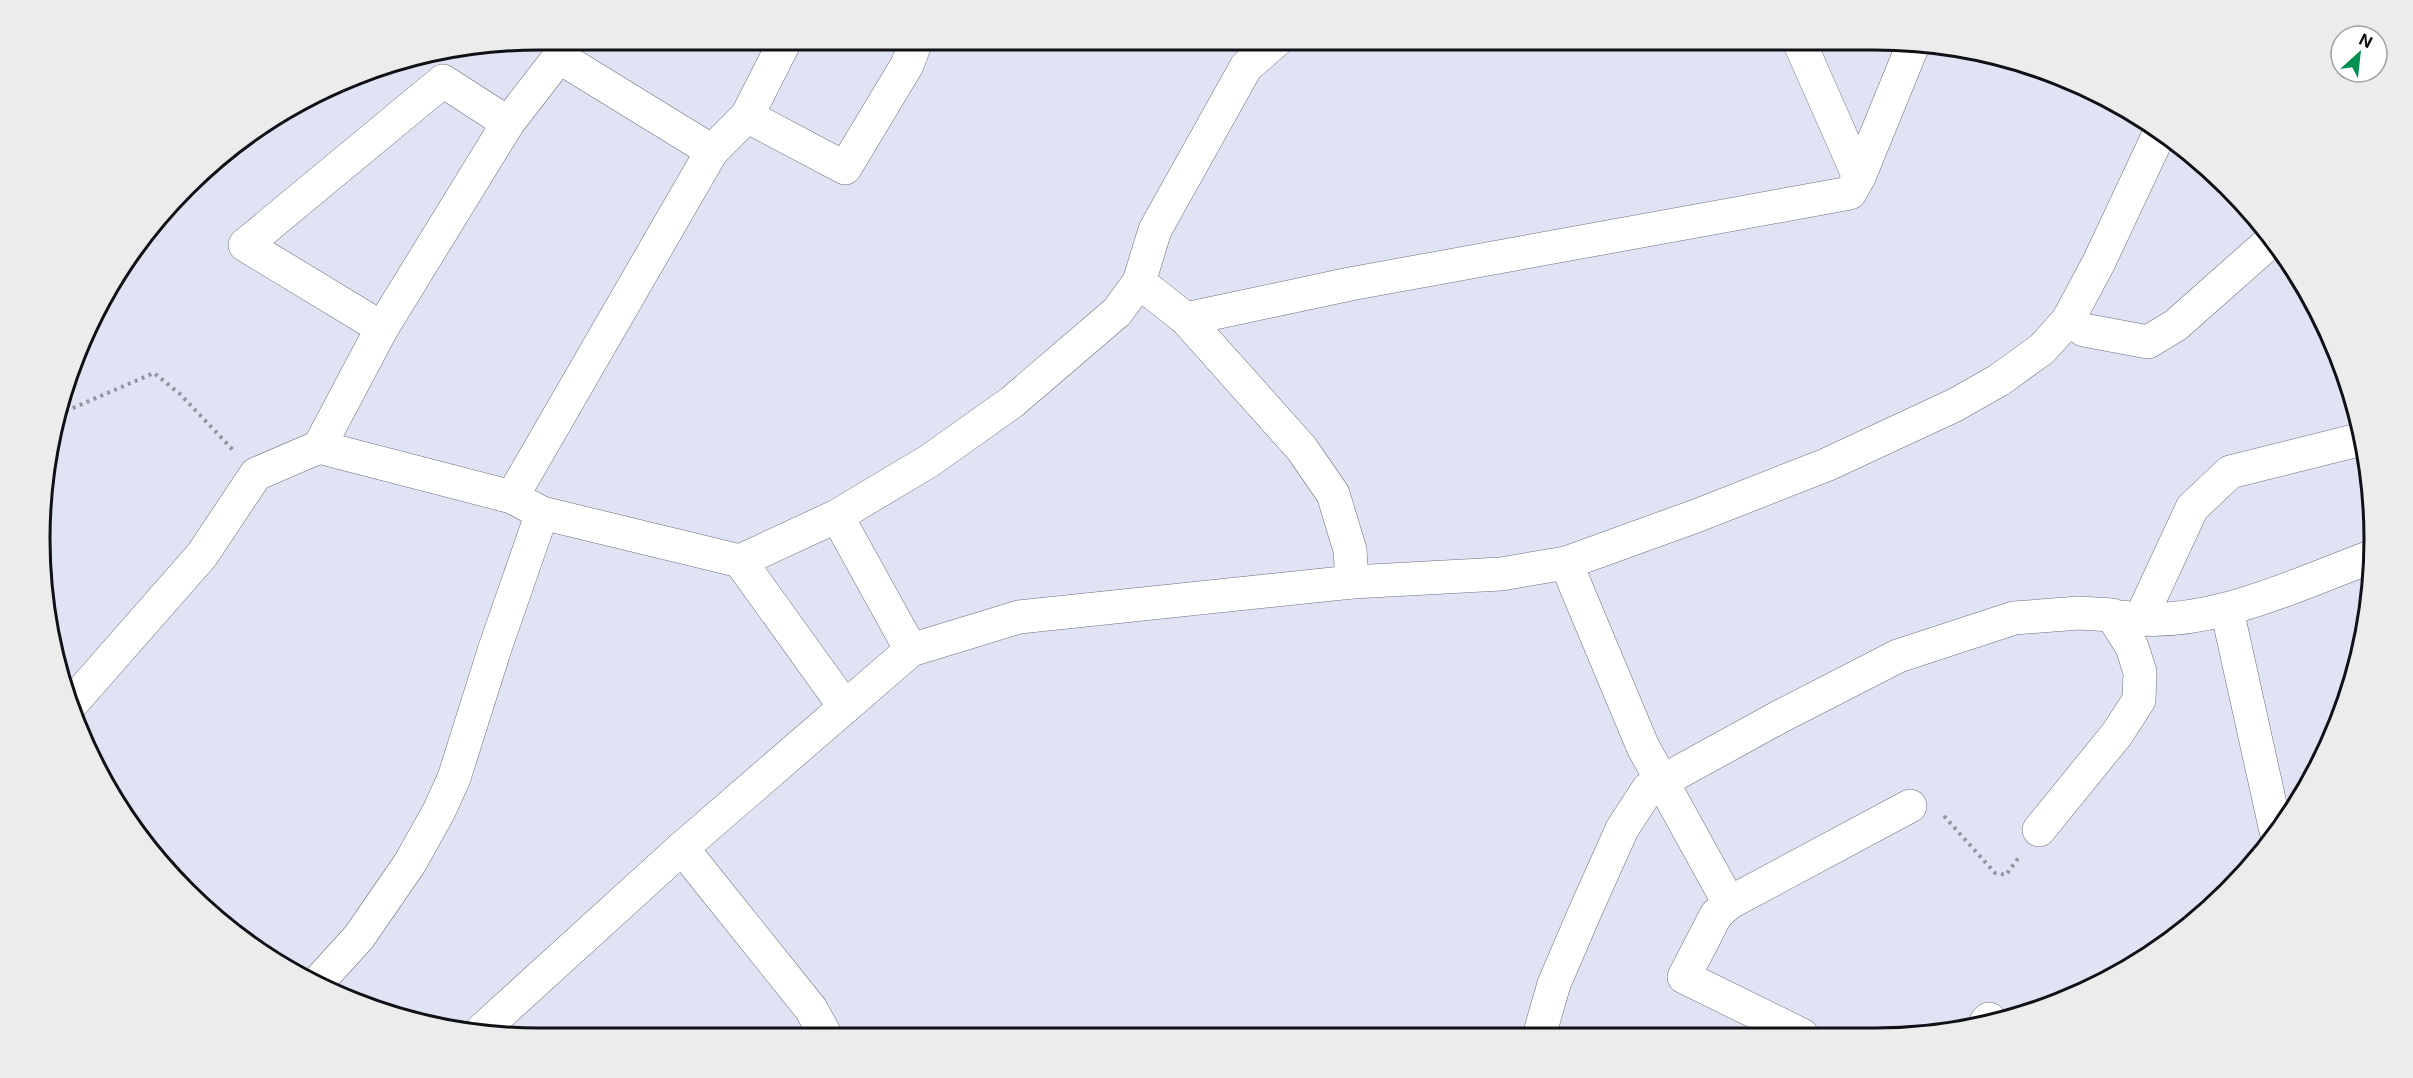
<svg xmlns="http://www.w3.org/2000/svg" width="2413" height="1078" font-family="Inter,sans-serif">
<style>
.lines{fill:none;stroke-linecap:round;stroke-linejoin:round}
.minor-casing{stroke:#6c6f7e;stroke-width:34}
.path{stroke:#9294a1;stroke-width:4;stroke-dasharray:3 4.5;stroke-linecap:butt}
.minor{stroke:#fff;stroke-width:33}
.rim{fill:none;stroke:#101117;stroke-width:3}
</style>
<rect width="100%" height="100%" fill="#dfe3f4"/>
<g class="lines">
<defs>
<g id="minor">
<polyline points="1798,39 1859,177"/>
<polyline points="559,57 712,151"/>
<polyline points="747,116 845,168 907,65 917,39"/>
<polyline points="1139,282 1186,319 1302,449 1333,494 1350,550 1352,582"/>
<polyline points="1186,319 1350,284 1850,193 1859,177 1913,45"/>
<polyline points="2068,320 2084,330 2148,342 2176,325 2273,239"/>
<polyline points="382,328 245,245 443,81 508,123"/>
<polyline points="319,447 382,328 508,123 559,57 569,39"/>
<polyline points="512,497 712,151 747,116 786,39"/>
<polyline points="837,516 929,461 1012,402 1117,312 1139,282 1155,230 1246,67 1278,39"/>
<polyline points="740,561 845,707"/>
<polyline points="1566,563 1643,747 1729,903"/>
<polyline points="2227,610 2276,831"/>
<path d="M2122,617c81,14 175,-33 249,-60"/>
<polyline points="2140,620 2192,508 2230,472 2362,439"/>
<polyline points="73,702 202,555 256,474 319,447 512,497 542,513 740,561 837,516 911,650"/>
<polyline points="682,848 811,1009 827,1038"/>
<polyline points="319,981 359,937 410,863 439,811 454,778 495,648 542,513"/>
<polyline points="1986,1022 1989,1019"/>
<polyline points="482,1030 682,848 911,650 1019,617 1352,582 1501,574 1566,563 1696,516 1826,465 1955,405 1999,380 2042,349 2068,320 2099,262 2160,132"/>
<polyline points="1802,1035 1684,977 1716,915 1729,903 1910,806"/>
<polyline points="1539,1036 1554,984 1584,914 1622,829 1648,789 1781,716 1898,656 2014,618 2079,613 2112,615 2132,647 2140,672 2139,700 2117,734 2039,830"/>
</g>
</defs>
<use href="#minor" class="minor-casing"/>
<g class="path">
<polyline points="59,414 154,373 180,394 233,450"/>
<polyline points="111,796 244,941"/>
<polyline points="1944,816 1995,873 2006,875 2019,857"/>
</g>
<use href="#minor" class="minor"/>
</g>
<path d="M0 0H2413V1078H0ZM539 50H1875A489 489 0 0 1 2364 539V539A489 489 0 0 1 1875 1028H539A489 489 0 0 1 50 539V539A489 489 0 0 1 539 50Z" fill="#ececec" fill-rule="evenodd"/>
<path class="rim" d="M539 50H1875A489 489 0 0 1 2364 539V539A489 489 0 0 1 1875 1028H539A489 489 0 0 1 50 539V539A489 489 0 0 1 539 50Z"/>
<g transform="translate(2359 54) rotate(27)"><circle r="28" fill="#ffffff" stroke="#9fa0a2" stroke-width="1.5"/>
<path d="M0-4.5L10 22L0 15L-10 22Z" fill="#01904f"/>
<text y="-9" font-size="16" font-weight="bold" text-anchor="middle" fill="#101117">N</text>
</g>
</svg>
